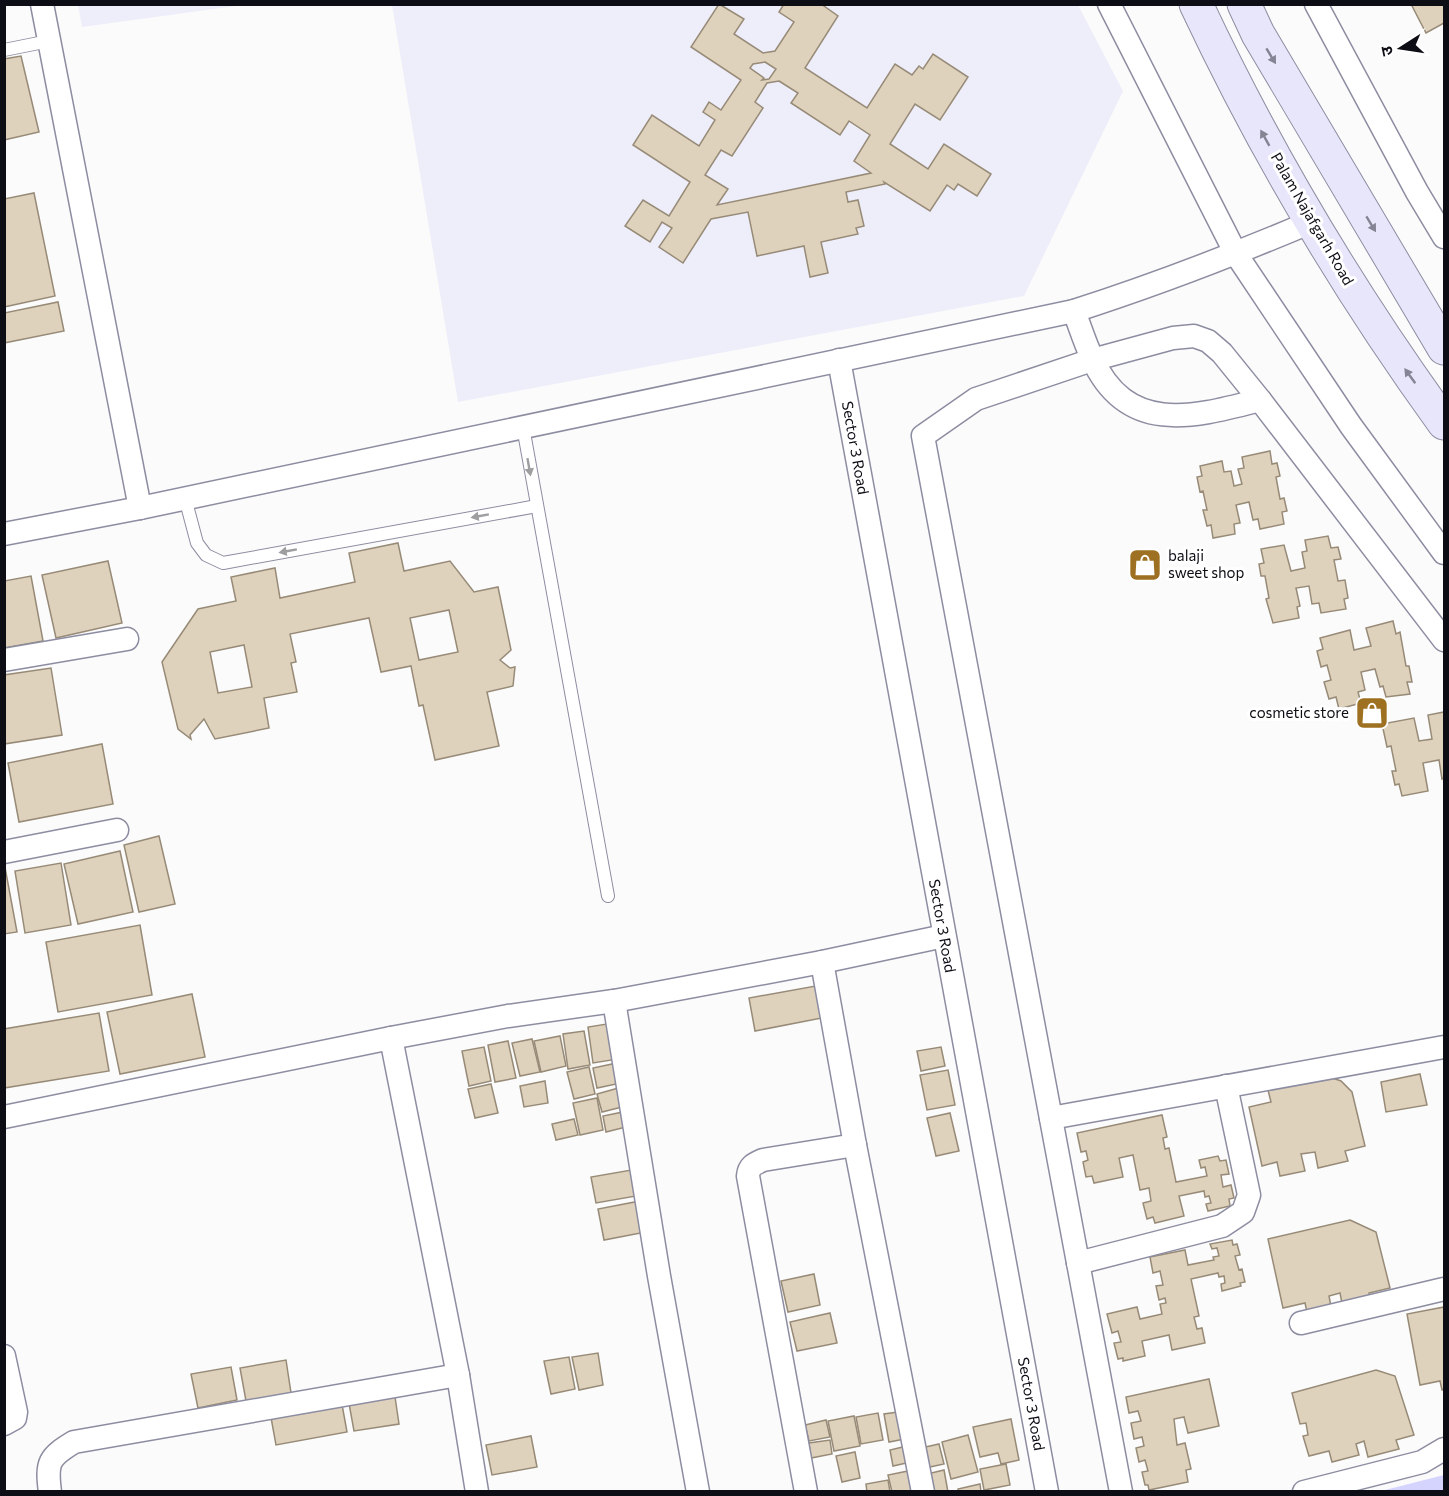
<svg xmlns="http://www.w3.org/2000/svg" width="1449" height="1496" font-family="Commissioner,'Noto Sans Devanagari',sans-serif">
<style>
.built{fill:#eeeefa}
.green{fill:#d5d4ff}
.building{fill:#dfd2bd;stroke:#978b78;stroke-width:1.5;fill-rule:evenodd}
.lines{fill:none;stroke-linecap:round;stroke-linejoin:round}
.service-casing{stroke:#8d8da2;stroke-width:14}
.minor-casing{stroke:#8d8da2;stroke-width:25}
.secondary-casing{stroke:#8d8da2;stroke-width:35}
.service{stroke:#fff;stroke-width:12}
.minor{stroke:#fff;stroke-width:22}
.secondary{stroke:#e7e6fb;stroke-width:33}
.oneway{fill:#858494}
.oneway2{fill:#9e9ea1}
.labels{text-anchor:middle;stroke-width:6;stroke-linejoin:round;paint-order:stroke}
.street-label{font-size:15px;fill:#0d0d15;stroke:#fff}
.poi-label{font-size:15px;fill:#0d0d15;stroke:#fff;text-anchor:start}
</style>
<rect width="100%" height="100%" fill="#fbfbfb"/>
<g class="built">
<polygon points="78,5 78,4 243,5 82,27"/>
<polygon points="392,5 1078,5 1123,91 1024,296 458,402"/>
</g>
<polygon class="green" points="1444,1475 1444,1491 1381,1491"/>
<g class="building">
<path d="M719,4l25,15 -10,15 29,19 12,-2 19,-29 -15,-10 5,-8h37l17,12 -33,52 62,40 28,-44 17,11 7,-9 4,3 10,-15 35,23 -28,43 -25,-16 -25,40 38,25 16,-25 47,30 -14,22 -19,-12 -4,6 -7,-5 -17,26 -46,-29 1,2 -39,8 2,10 10,-2 6,26 -8,2 2,6 -37,8 7,31 -18,4 -6,-31 -47,10 -9,-44 -37,7 -28,44 -24,-16 13,-19 -10,-6 -12,20 -25,-16 18,-26 26,16 21,-34 -57,-37 19,-30 47,31 16,-26 -12,-8 6,-10 12,8 20,-30 -50,-33zM765,62l11,7 -7,10 -7,1 2,-2 -14,-10 3,-4zM779,81l19,12 -7,10 49,32 9,-14 21,14 -16,26 17,12 -154,32 11,-16 -23,-14 16,-25 11,6 31,-48 -8,-6 12,-19z"/>
<polygon points="1411,4 1444,4 1444,23 1426,33"/>
<polygon points="21,56 39,132 4,140 4,59"/>
<polygon points="34,193 55,296 4,307 4,199"/>
<polygon points="58,302 64,331 4,343 4,313"/>
<polygon points="1270,451 1272,464 1277,463 1280,476 1276,477 1280,499 1284,498 1287,511 1282,512 1284,524 1260,529 1258,519 1253,520 1249,502 1236,505 1240,523 1234,524 1235,534 1213,538 1211,525 1207,526 1203,510 1207,510 1203,491 1200,492 1197,477 1202,476 1200,466 1222,461 1224,472 1231,471 1234,486 1242,484 1238,469 1244,468 1242,457"/>
<polygon points="1328,536 1331,548 1338,547 1341,559 1334,560 1338,581 1345,580 1348,598 1344,599 1346,609 1321,613 1319,603 1312,604 1309,586 1296,588 1300,606 1297,607 1299,618 1273,623 1266,599 1269,598 1265,576 1261,576 1259,564 1264,563 1261,549 1284,545 1291,571 1305,568 1302,552 1307,551 1305,540"/>
<path d="M398,543l6,28 46,-10 24,31 24,-5 13,63 -11,10 10,8 5,-1 -2,19 -26,6 12,54 -64,14 -12,-55 -4,1 -8,-40 -30,6 -12,-54 -79,16 6,28 -5,1 6,29 -33,6 5,30 -54,11 -11,-20 -14,16 1,4 -13,-10 -16,-67 36,-53 38,-8 -5,-24 44,-9 5,30 75,-16 -6,-29zM449,610l9,42 -39,8 -9,-42zM244,645l8,42 -34,6 -8,-41z"/>
<polygon points="108,561 122,623 56,638 42,575"/>
<polygon points="31,576 43,641 4,648 4,581"/>
<polygon points="1393,621 1396,634 1400,632 1406,666 1409,666 1412,682 1407,682 1410,694 1386,697 1383,686 1380,687 1375,669 1361,672 1365,690 1358,692 1361,703 1339,709 1336,697 1329,699 1324,682 1331,680 1327,665 1321,667 1317,651 1323,649 1320,638 1350,630 1354,650 1371,646 1366,628"/>
<polygon points="51,668 62,735 4,744 4,675"/>
<polygon points="1444,712 1444,778 1442,779 1439,760 1423,763 1428,791 1402,796 1399,784 1395,785 1392,771 1396,771 1391,746 1387,747 1382,724 1414,718 1419,741 1432,739 1428,715"/>
<polygon points="102,744 113,804 19,822 8,763"/>
<polygon points="159,836 175,904 139,912 124,845"/>
<polygon points="120,851 133,912 78,924 64,864"/>
<polygon points="4,862 17,932 4,934"/>
<polygon points="61,863 71,925 25,933 15,871"/>
<polygon points="140,925 152,995 58,1012 46,942"/>
<polygon points="821,985 827,1017 755,1031 749,998"/>
<polygon points="192,994 205,1057 120,1074 107,1012"/>
<polygon points="99,1013 109,1071 4,1088 4,1029"/>
<polygon points="613,1023 618,1059 593,1063 588,1027"/>
<polygon points="584,1031 590,1065 568,1069 563,1034"/>
<polygon points="560,1036 566,1066 541,1072 534,1041"/>
<polygon points="532,1039 540,1072 520,1076 512,1043"/>
<polygon points="508,1041 516,1078 495,1082 488,1045"/>
<polygon points="484,1047 491,1081 469,1086 462,1051"/>
<polygon points="941,1047 945,1066 921,1071 917,1051"/>
<polygon points="617,1063 621,1083 597,1088 593,1068"/>
<polygon points="589,1067 595,1094 574,1099 567,1072"/>
<polygon points="948,1070 955,1105 927,1110 920,1075"/>
<polygon points="1420,1074 1427,1105 1386,1112 1381,1082"/>
<polygon points="1324,1075 1341,1081 1352,1092 1365,1146 1345,1151 1348,1161 1318,1168 1315,1152 1301,1154 1305,1171 1280,1176 1277,1162 1262,1166 1249,1107 1271,1102 1268,1090"/>
<polygon points="545,1081 548,1103 524,1107 520,1086"/>
<polygon points="491,1084 498,1113 475,1118 468,1089"/>
<polygon points="622,1087 626,1106 602,1112 597,1094"/>
<polygon points="597,1098 603,1130 580,1135 573,1103"/>
<polygon points="623,1112 626,1127 606,1132 603,1116"/>
<polygon points="950,1113 959,1151 936,1156 927,1118"/>
<polygon points="1162,1115 1167,1137 1163,1138 1165,1149 1169,1148 1176,1182 1207,1176 1205,1167 1201,1168 1199,1160 1218,1156 1220,1161 1226,1160 1229,1174 1221,1175 1223,1187 1231,1185 1234,1198 1229,1199 1230,1206 1208,1211 1206,1204 1211,1203 1209,1196 1205,1197 1204,1191 1179,1196 1184,1216 1155,1223 1153,1217 1147,1219 1143,1203 1151,1201 1149,1188 1140,1190 1133,1155 1119,1158 1123,1177 1094,1183 1092,1176 1086,1177 1083,1162 1088,1160 1086,1151 1081,1152 1077,1133"/>
<polygon points="574,1119 578,1135 556,1140 552,1124"/>
<polygon points="637,1169 642,1195 596,1203 591,1177"/>
<polygon points="640,1201 646,1232 604,1240 598,1209"/>
<polygon points="1350,1220 1376,1232 1390,1288 1369,1293 1371,1302 1343,1308 1340,1293 1329,1296 1332,1312 1308,1317 1305,1303 1283,1308 1268,1239"/>
<polygon points="1232,1240 1233,1245 1237,1244 1240,1255 1235,1256 1239,1270 1242,1269 1245,1282 1240,1283 1241,1286 1222,1291 1221,1284 1225,1283 1224,1276 1219,1277 1218,1273 1191,1279 1199,1316 1194,1317 1197,1329 1202,1328 1205,1343 1172,1350 1169,1335 1142,1341 1145,1356 1123,1361 1123,1358 1118,1359 1114,1343 1121,1342 1118,1331 1112,1333 1107,1314 1137,1307 1140,1319 1162,1314 1160,1304 1166,1303 1165,1298 1159,1300 1156,1286 1163,1285 1160,1271 1153,1273 1150,1257 1185,1250 1188,1265 1214,1260 1213,1257 1219,1256 1217,1248 1212,1249 1210,1244"/>
<polygon points="814,1274 820,1305 788,1312 781,1281"/>
<polygon points="1444,1307 1444,1389 1442,1390 1440,1381 1420,1385 1407,1314"/>
<polygon points="830,1313 837,1343 797,1351 790,1322"/>
<polygon points="598,1353 603,1385 579,1390 572,1357"/>
<polygon points="569,1357 575,1389 551,1394 544,1361"/>
<polygon points="286,1360 291,1393 246,1401 240,1368"/>
<polygon points="231,1367 237,1400 198,1408 191,1374"/>
<polygon points="1376,1370 1395,1376 1414,1435 1396,1440 1399,1449 1368,1457 1364,1441 1356,1444 1359,1455 1332,1462 1329,1451 1309,1456 1303,1436 1308,1435 1306,1423 1300,1424 1292,1393"/>
<polygon points="1209,1379 1219,1426 1188,1433 1184,1417 1174,1419 1177,1445 1185,1443 1191,1469 1186,1470 1188,1482 1149,1490 1148,1485 1145,1485 1142,1472 1148,1471 1145,1460 1139,1462 1136,1448 1144,1446 1142,1437 1134,1439 1131,1423 1141,1421 1138,1411 1129,1413 1126,1397"/>
<polygon points="394,1390 399,1424 354,1431 348,1398"/>
<polygon points="341,1399 347,1432 276,1445 270,1412"/>
<polygon points="905,1411 910,1438 889,1442 884,1414"/>
<polygon points="878,1413 883,1440 861,1444 856,1417"/>
<polygon points="854,1416 860,1446 834,1451 828,1421"/>
<polygon points="1011,1419 1019,1460 1001,1464 998,1453 980,1457 973,1427"/>
<polygon points="826,1420 830,1437 809,1441 805,1425"/>
<polygon points="968,1435 978,1472 951,1479 942,1442"/>
<polygon points="531,1436 537,1467 492,1475 486,1445"/>
<polygon points="830,1440 832,1454 811,1458 809,1443"/>
<polygon points="939,1444 944,1464 925,1468 921,1448"/>
<polygon points="907,1446 911,1462 893,1466 890,1450"/>
<polygon points="855,1452 860,1478 842,1482 836,1456"/>
<polygon points="1006,1464 1010,1485 984,1490 980,1469"/>
<polygon points="913,1470 918,1492 892,1492 888,1475"/>
<polygon points="944,1470 948,1492 926,1492 923,1475"/>
<polygon points="888,1480 890,1492 867,1492 866,1484"/>
<polygon points="980,1484 981,1492 959,1492 958,1489"/>
</g>
<g class="lines">
<defs>
<g id="service">
<polyline points="4,50 49,41"/>
<polyline points="523,427 608,896"/>
<polyline points="185,498 197,543 206,555 223,563 537,506"/>
</g>
<g id="minor">
<polyline points="42,4 140,508"/>
<polyline points="1109,4 1236,254 1351,426 1444,553"/>
<polyline points="1316,4 1417,192 1444,237"/>
<path d="M1074,311c6,16 11,32 18,47 35,78 102,59 168,42"/>
<polyline points="839,360 1047,1492"/>
<path d="M4,534l136,-26 934,-197c81,-26 159,-56 237,-89"/>
<polyline points="4,660 127,639"/>
<polyline points="4,852 117,830"/>
<polyline points="822,962 855,1145 923,1492"/>
<polyline points="614,1001 659,1276 698,1492"/>
<polyline points="391,1038 458,1375 477,1492"/>
<polyline points="4,1117 391,1038 508,1016 614,1001 822,962 944,936"/>
<polyline points="1051,1118 1444,1047"/>
<polyline points="1078,1263 1222,1226 1243,1212 1249,1195 1226,1086"/>
<polyline points="1301,1323 1444,1289"/>
<polyline points="4,1356 16,1412 15,1418 4,1424"/>
<path d="M50,1492c-4,-30 -1,-35 24,-50l384,-67"/>
<path d="M806,1492l-58,-316c1,-10 6,-12 15,-16l92,-15"/>
<polyline points="1121,1492 923,436 976,399 1092,360 1173,338 1194,336 1208,341 1222,353 1260,400 1444,640"/>
<polyline points="1304,1492 1422,1462 1444,1449"/>
</g>
<g id="secondary">
<path d="M1196,4c69,147 153,288 248,419"/>
<polyline points="1244,4 1258,34 1444,348"/>
</g>
</defs>
<use href="#service" class="service-casing"/>
<use href="#minor" class="minor-casing"/>
<use href="#secondary" class="secondary-casing"/>
<use href="#service" class="service"/>
<use href="#minor" class="minor"/>
<use href="#secondary" class="secondary"/>
</g>
<defs><path id="oneway-solid" d="M-6-.8H1V-3.2L6.5 0L1 3.2V.8H-6Z" transform="scale(1.5)"/></defs>
<g class="oneway">
<use href="#oneway-solid" transform="translate(1271 56) rotate(59)"/>
<use href="#oneway-solid" transform="translate(1265 138) rotate(-119)"/>
<use href="#oneway-solid" transform="translate(1371 224) rotate(59)"/>
<use href="#oneway-solid" transform="translate(1410 376) rotate(-126)"/>
</g>
<g class="oneway2">
<use href="#oneway-solid" transform="translate(529 467) rotate(80)"/>
<use href="#oneway-solid" transform="translate(480 516) rotate(170)"/>
<use href="#oneway-solid" transform="translate(288 551) rotate(170)"/>
</g>
<defs>
<symbol id="shop-square" viewBox="-11 -11 22 22"><rect x="-9" y="-9" width="18" height="18" rx="4" fill="#9d7121" stroke="#fff"/><path d="M-5-2.5h2.3a2.7 3.5 0 0 1 5.4 0H5L5.5 6h-11ZM-1.5-2.5h3a1.5 2.3 0 0 0-3 0Z" fill="#fff"/></symbol>
</defs>
<g fill-rule="evenodd">
<use href="#shop-square" x="1126" y="546" width="38" height="38"/>
<use href="#shop-square" x="1353" y="694" width="38" height="38"/>
</g>
<g class="labels">
<g class="street-label">
<text transform="translate(1312 219) rotate(60)" y="5">Palam Najafgarh Road</text>
<text transform="translate(855 448) rotate(80)" y="5">Sector 3 Road</text>
<text transform="translate(942 926) rotate(80)" y="5">Sector 3 Road</text>
<text transform="translate(1031 1404) rotate(80)" y="5">Sector 3 Road</text>
</g>
<g class="poi-label">
<text x="1168" y="561">balaji<tspan x="1168" dy="17">sweet shop</tspan></text>
<text x="1349" y="718" text-anchor="end">cosmetic store</text>
</g>
</g>
<rect width="1449" height="1496" fill="none" stroke="#0d0d15" stroke-width="12"/>
<g transform="translate(1401 48) rotate(258)" stroke="#ffffff" stroke-width="4.5" paint-order="stroke">
<path d="M0-4.5L10 22L0 15L-10 22Z" fill="#0d0d15"/>
<text y="-9" font-size="16" font-weight="bold" text-anchor="middle" fill="#0d0d15">उ</text>
</g>
</svg>
